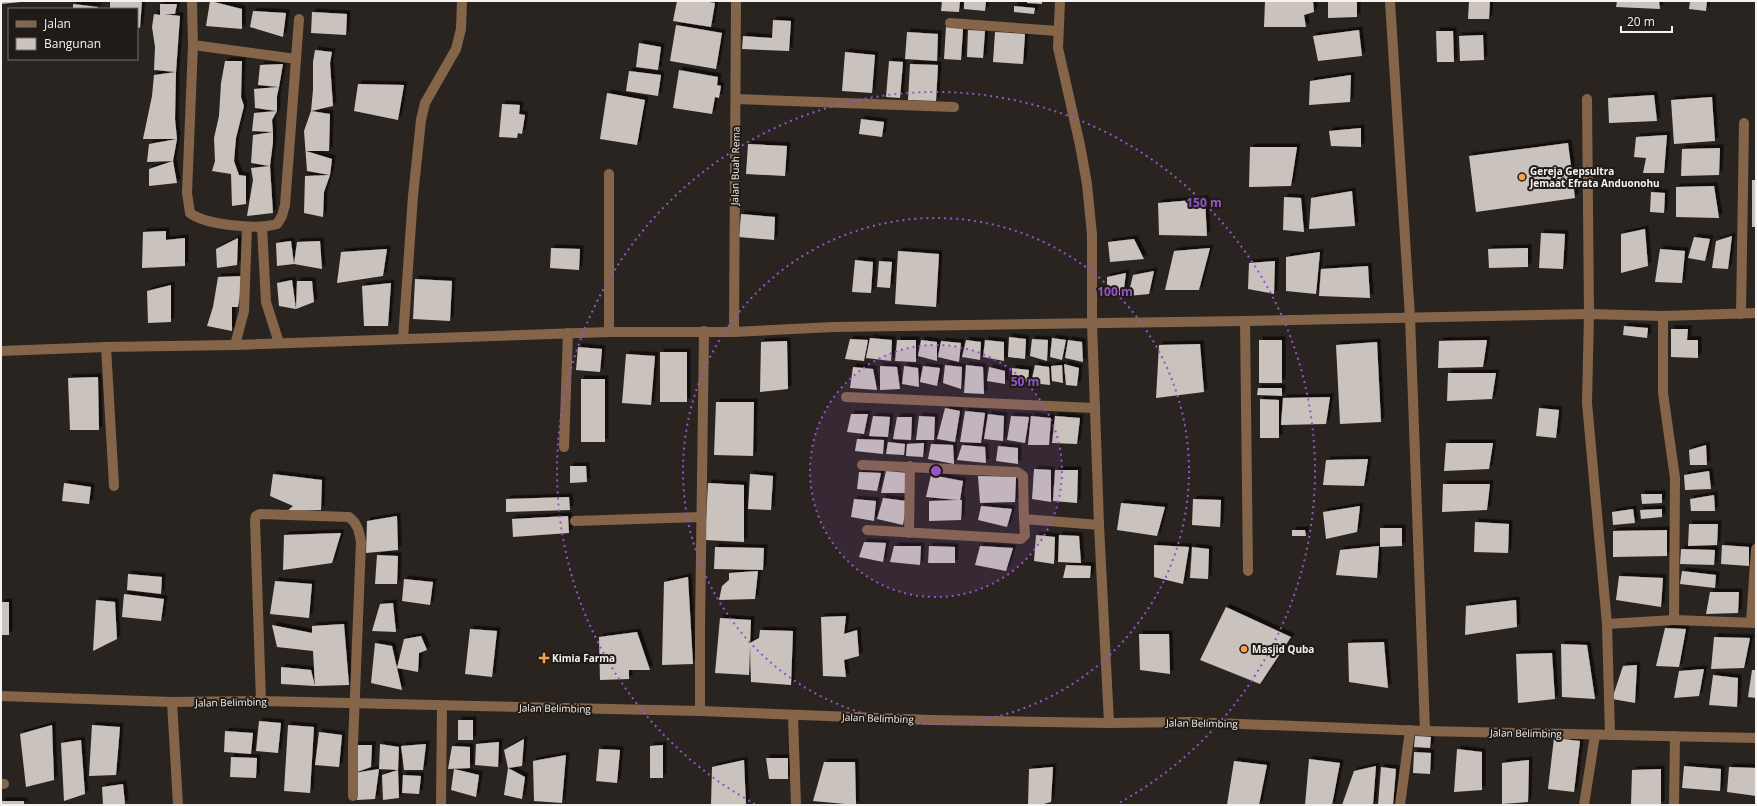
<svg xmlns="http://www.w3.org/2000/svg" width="1757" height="806" font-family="'Open Sans',sans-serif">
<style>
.building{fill:#cac3bd;filter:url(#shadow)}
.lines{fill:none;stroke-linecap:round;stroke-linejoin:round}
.street{stroke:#84654a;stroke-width:10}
.ring{fill:none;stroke:#9454c9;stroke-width:2;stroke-dasharray:2 4}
.poi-dot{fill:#f8a04b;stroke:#201b16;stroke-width:1.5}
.labels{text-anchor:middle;stroke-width:4;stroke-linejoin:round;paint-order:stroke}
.street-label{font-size:10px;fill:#f6f2ef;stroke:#201b16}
.poi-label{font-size:10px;font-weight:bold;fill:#f6f2ef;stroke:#201b16;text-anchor:start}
.centre{fill:#9454c9;stroke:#201b16;stroke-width:2}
.ring-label{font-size:12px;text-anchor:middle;font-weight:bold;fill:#9454c9;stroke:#201b16;stroke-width:4;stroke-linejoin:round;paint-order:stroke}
</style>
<defs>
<filter id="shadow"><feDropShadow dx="3.5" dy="-3.5" stdDeviation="0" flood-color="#0009"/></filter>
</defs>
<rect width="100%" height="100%" fill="#2a2420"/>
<g class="building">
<polygon points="1,1 21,1 21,2 1,4"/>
<polygon points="110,1 142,1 140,28 137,27 137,9 110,9"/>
<polygon points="210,1 242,9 242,29 206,26"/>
<polygon points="677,1 703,1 715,3 711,27 673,21"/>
<polygon points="942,1 960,1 959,12 941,11"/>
<polygon points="964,1 986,1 985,11 964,9"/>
<polygon points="1027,1 1042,1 1042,4 1027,3"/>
<polygon points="1265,1 1313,1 1314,12 1304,15 1306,27 1264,27"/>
<polygon points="1328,1 1357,1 1357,17 1328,18"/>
<polygon points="1469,1 1490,1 1489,19 1468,19"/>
<polygon points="1617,1 1659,1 1660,9 1616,7"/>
<polygon points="1690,1 1707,1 1706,11 1689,9"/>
<polygon points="73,4 98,7 97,9 73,9"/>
<polygon points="160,4 177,4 175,14 164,14 180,16 176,72 154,70 155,47 152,27 154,14 160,15"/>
<polygon points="1014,6 1035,8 1034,14 1014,12"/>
<polygon points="253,11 286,13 283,37 250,27"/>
<polygon points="312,12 347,14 346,35 311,33"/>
<polygon points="773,20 791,21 789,51 742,49 743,36 772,38"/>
<polygon points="676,25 722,33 716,69 670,61"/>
<polygon points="946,27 963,29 961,60 944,59"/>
<polygon points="968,30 985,31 983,58 967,57"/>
<polygon points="1359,30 1362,56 1318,61 1313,36"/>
<polygon points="1436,31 1453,31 1454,62 1437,62"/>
<polygon points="907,32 938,34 937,61 905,59"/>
<polygon points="995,32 1025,34 1023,64 993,62"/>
<polygon points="1483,35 1484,60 1460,61 1459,36"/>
<polygon points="639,43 661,47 658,70 636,67"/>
<polygon points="315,50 332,52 330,63 333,106 311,111 313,90 313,62"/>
<polygon points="845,52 875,55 872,93 842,91"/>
<polygon points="225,61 242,61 241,97 244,106 236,138 234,161 239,175 246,176 246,204 232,206 231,174 212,171 215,161 214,138 219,116 221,83"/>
<polygon points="889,61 903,62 900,98 886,97"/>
<polygon points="283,64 279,87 277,96 277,111 272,120 273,132 273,142 270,166 251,163 253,135 273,132 252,131 254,113 277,111 255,108 254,89 279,87 258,85 260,65"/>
<polygon points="910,64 938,65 936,101 908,100"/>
<polygon points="679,70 718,77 717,85 721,86 719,98 715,97 712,114 673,108"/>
<polygon points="629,71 661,75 658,96 626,91"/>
<polygon points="176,72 175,119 177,139 143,139 152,96 154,75"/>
<polygon points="1351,75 1350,102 1309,105 1310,81"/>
<polygon points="358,84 404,85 398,120 354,111"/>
<polygon points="607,93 645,100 637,145 600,139"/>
<polygon points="1654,95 1657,121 1609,123 1608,98"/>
<polygon points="1712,97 1715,141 1674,144 1671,100"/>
<polygon points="502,104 520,105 519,114 525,115 522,134 518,133 517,138 499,137"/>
<polygon points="311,111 330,114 329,151 306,151 332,159 330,175 324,192 323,217 304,213 305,176 330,175 307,171 304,131"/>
<polygon points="861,119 884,122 882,137 859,134"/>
<polygon points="1361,128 1361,147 1331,146 1329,131"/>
<polygon points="1667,135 1664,173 1643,173 1646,158 1634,157 1636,137"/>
<polygon points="177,139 173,161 177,183 149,186 149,169 173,161 147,162 149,144"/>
<polygon points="1568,143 1575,198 1476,212 1469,156"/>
<polygon points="748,144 787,146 785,176 746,174"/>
<polygon points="1250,147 1297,147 1291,186 1249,187"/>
<polygon points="1720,148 1719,175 1681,176 1682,149"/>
<polygon points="270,166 273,213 247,216 253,180 251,168"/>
<rect x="1752" y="180" width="4" height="47"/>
<polygon points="1714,186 1719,218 1676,217 1676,187"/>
<polygon points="1352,191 1355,226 1309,229 1311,198"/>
<polygon points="1651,192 1665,193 1664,213 1650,212"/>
<polygon points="1284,197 1301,198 1304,232 1283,230"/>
<polygon points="1205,199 1207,236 1159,235 1158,203"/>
<polygon points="741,214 775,217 774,240 739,237"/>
<polygon points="1645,229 1648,266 1621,273 1621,234"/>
<polygon points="166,231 166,240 185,238 185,266 142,268 143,232"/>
<polygon points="1541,233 1565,234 1563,269 1539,268"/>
<polygon points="1732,236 1728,269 1712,268 1716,241"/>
<polygon points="1694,237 1710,239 1705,261 1688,258"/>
<polygon points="238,238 237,265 217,268 216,249"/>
<polygon points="1134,239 1144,259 1110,262 1108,242"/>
<polygon points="291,241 294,264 277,266 276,243"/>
<polygon points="320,241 322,269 294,264 297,242"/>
<polygon points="551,248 580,249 579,270 550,268"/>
<polygon points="1210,248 1199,290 1165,290 1174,251"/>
<polygon points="1528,248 1528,267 1489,268 1488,249"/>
<polygon points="387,249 383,276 337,283 341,252"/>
<polygon points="1660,249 1685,251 1682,283 1655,282"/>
<polygon points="898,251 939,254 936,307 895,304"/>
<polygon points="1320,252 1316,294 1286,291 1286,257"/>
<polygon points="855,260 873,262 871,293 852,292"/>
<polygon points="879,261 892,262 890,288 877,287"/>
<polygon points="1275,261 1274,294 1248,289 1249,263"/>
<polygon points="1368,266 1370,298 1319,296 1321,269"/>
<polygon points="1154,271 1149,294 1128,296 1133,275"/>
<polygon points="1126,273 1123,296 1107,292 1107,277"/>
<polygon points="243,276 238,307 232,307 232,331 207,326 213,307 218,277"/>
<polygon points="415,279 452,281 450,321 413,319"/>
<polygon points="292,280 296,309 279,306 277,283"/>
<polygon points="297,281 312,281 314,302 296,309"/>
<polygon points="391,283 388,326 364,326 362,286"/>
<polygon points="171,285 171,322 148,323 147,291"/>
<polygon points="1624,326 1648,328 1647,338 1623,335"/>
<polygon points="1671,329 1688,329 1687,340 1698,340 1698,358 1671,357"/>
<polygon points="1009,337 1026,339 1025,359 1008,357"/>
<polygon points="870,338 892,340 891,361 866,358"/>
<polygon points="1052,338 1066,340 1062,360 1050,357"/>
<polygon points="850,339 868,340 864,361 845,359"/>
<polygon points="1032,339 1048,340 1047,361 1030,356"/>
<polygon points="897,340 916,340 916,362 895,361"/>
<polygon points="921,340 937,342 937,361 918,356"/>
<polygon points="966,340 981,342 980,360 962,357"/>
<polygon points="985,340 1004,342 1004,361 983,357"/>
<polygon points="1068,340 1082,342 1083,362 1065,358"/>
<rect x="1259" y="340" width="23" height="43"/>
<polygon points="1487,340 1483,367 1438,368 1439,341"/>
<polygon points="787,341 788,389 760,392 761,342"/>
<polygon points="941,341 961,343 959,362 938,357"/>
<polygon points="1377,342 1381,422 1340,424 1336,345"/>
<polygon points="1200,344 1204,392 1156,398 1159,345"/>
<polygon points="578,347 602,349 600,372 576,370"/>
<rect x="660" y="352" width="27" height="50"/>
<polygon points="626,354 655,356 651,405 622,403"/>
<polygon points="1064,364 1079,368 1077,386 1066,385"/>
<polygon points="945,365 962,367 961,389 943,383"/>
<polygon points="966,365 983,367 984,394 964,393"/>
<polygon points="1035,365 1049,367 1050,385 1031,383"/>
<polygon points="1062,365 1063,383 1052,381 1051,366"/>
<polygon points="880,366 897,367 900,389 880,390"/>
<polygon points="904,366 918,368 919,387 902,384"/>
<polygon points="923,366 940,368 937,386 920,382"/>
<polygon points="853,367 873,369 877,390 850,388"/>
<polygon points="989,367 1005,371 1005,384 987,381"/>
<polygon points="1012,368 1029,370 1028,382 1012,381"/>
<polygon points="1448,373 1496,373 1492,399 1447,401"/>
<polygon points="98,377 99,430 70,430 68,378"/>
<rect x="581" y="379" width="24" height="63"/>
<polygon points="1258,388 1282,388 1282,396 1257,395"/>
<polygon points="1330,397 1326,424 1281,425 1283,398"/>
<polygon points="1260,399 1279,400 1279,438 1260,438"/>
<polygon points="716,402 754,402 753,456 714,455"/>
<polygon points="945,408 960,411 955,442 937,439"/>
<polygon points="1539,408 1559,410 1556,438 1536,436"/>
<polygon points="965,411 985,413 981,443 960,442"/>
<polygon points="851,414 868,414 864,434 847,432"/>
<polygon points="988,414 1004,416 1003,441 984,439"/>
<polygon points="873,416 890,417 888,437 869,436"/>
<polygon points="919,416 935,417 934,440 916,440"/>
<polygon points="1011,416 1029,417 1025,443 1007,440"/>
<polygon points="1031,416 1051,418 1049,445 1028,445"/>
<polygon points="1055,416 1080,418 1077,444 1052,443"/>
<polygon points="897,417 912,417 911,440 893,439"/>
<polygon points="857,439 884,440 883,454 855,451"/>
<polygon points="888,442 905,444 904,455 886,454"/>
<polygon points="924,443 923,457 906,456 907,444"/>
<polygon points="1446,443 1493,443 1489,469 1444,471"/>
<polygon points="931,444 953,445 954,464 928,459"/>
<polygon points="962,445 985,447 986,463 957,460"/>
<polygon points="1706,445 1707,465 1690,465 1689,450"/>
<polygon points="998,446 1018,448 1018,464 996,461"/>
<polygon points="1368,459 1364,486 1323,485 1326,460"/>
<polygon points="570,466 586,466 587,482 570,483"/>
<polygon points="1034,469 1051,470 1051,502 1032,499"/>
<polygon points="1055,470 1078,470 1077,503 1053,501"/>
<polygon points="886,471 907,473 908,493 881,493"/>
<polygon points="1709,471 1711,489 1685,490 1684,475"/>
<polygon points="859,472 881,473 877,491 857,489"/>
<polygon points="273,474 322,480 321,510 287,511 293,506 270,496"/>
<polygon points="750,474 773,476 771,510 748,509"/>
<polygon points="931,475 963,481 960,500 962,500 961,520 929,521 929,501 958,500 926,497"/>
<polygon points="978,476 1016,477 1015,502 980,503"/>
<polygon points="64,483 91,487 89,504 62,501"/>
<polygon points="708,483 744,485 744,542 705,540"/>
<polygon points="1443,484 1490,484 1487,510 1442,512"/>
<polygon points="1641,494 1662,494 1662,503 1642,504"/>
<polygon points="1714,495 1715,511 1691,511 1690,499"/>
<polygon points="569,497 570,510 506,512 506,499"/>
<polygon points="883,498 907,501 903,525 877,519"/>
<polygon points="854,499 876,501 874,521 851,517"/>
<polygon points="1193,499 1221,500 1220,527 1192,525"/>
<polygon points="1121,503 1165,507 1157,536 1117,530"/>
<polygon points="981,506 1012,509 1007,527 978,520"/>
<polygon points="1360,506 1357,532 1326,539 1323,512"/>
<polygon points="1633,509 1635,523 1613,525 1612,512"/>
<polygon points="1662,509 1662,517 1641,519 1640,510"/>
<polygon points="397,516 398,550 366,553 367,521"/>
<polygon points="568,516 569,533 513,537 512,519"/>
<polygon points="1475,522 1509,524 1508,553 1474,552"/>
<polygon points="1689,524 1718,524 1717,545 1688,546"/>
<polygon points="1380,528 1402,528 1402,546 1380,547"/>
<polygon points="1292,530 1305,530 1306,536 1292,536"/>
<polygon points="1667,530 1667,556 1613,557 1613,531"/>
<polygon points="341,533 332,563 283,570 284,535"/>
<polygon points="1036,535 1055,537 1054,564 1034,561"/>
<polygon points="1059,535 1079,536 1081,563 1058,562"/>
<polygon points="864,542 886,543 883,562 859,557"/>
<polygon points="1154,545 1189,547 1183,584 1154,577"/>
<polygon points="1722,545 1749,547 1749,566 1721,564"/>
<polygon points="894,546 921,546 920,565 890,562"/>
<polygon points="929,546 955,547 955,563 928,563"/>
<polygon points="980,546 1013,548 1006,571 975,565"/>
<polygon points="1379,546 1377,578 1336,575 1340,550"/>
<polygon points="715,547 764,548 763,570 714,569"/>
<polygon points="1192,547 1209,549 1208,579 1190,578"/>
<polygon points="1681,549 1715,550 1714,565 1680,564"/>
<polygon points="377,555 398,556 397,584 375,584"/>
<polygon points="1066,565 1091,566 1090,578 1063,578"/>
<polygon points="758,571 755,599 719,600 722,586 729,580 729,573"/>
<polygon points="1682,571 1716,575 1715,588 1680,584"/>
<polygon points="128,574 162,577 161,594 127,590"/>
<polygon points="1619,576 1663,578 1661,607 1616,600"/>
<polygon points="688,577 693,664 662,665 664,582"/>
<polygon points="404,579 433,582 430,605 402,601"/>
<polygon points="275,581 312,584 309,618 270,614"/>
<polygon points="1710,592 1739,592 1738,613 1706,614"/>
<polygon points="124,594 164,599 161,621 122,617"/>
<polygon points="96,600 115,602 117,639 93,651"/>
<polygon points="1516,600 1517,627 1465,635 1466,606"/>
<rect x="1" y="602" width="8" height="33"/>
<polygon points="393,603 396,632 372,631 380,604"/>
<polygon points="1226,607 1291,637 1260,684 1200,660"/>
<polygon points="846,616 844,634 857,630 859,656 844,660 846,677 823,676 821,617"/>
<polygon points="720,618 751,620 750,643 759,638 760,630 793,631 791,685 751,682 750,646 749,675 715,673"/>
<polygon points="344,624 349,685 315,686 281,684 281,667 311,670 315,686 313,651 277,647 272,625 312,633 312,626"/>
<polygon points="1665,628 1686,629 1679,667 1656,666"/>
<polygon points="470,629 497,631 492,677 465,674"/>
<polygon points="637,632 650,670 629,670 629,679 600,680 599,637"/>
<polygon points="1139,634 1169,634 1170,674 1140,670"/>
<polygon points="421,636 427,650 419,653 418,672 397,668 402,690 371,683 375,643 392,646 397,668 404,639"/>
<polygon points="1714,637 1750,638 1744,668 1711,669"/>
<polygon points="1384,642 1388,688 1349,682 1348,643"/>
<polygon points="1561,644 1587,645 1595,699 1562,697"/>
<polygon points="1552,653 1555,699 1518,703 1516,654"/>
<polygon points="1637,665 1635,703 1612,699 1623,666"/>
<polygon points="1704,669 1699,696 1674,698 1679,671"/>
<polygon points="1752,670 1756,670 1756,698 1748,697"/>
<polygon points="1713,675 1738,678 1737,707 1709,705"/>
<rect x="458" y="720" width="15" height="20"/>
<polygon points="259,721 281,723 278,753 256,751"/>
<polygon points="52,725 54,780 26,787 20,734"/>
<polygon points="92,725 120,727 116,775 89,776"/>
<polygon points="288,725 314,727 310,793 284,791"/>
<polygon points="225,731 253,733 251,754 224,752"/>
<polygon points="319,732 342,735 339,767 315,765"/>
<polygon points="1415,736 1431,737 1430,748 1414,747"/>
<polygon points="1554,738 1580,741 1574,792 1548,789"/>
<polygon points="524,739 522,766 508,768 504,750"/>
<polygon points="81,740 85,794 64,801 61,743"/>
<polygon points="499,742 498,767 475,765 476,744"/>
<polygon points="380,744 399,747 398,770 379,769"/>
<polygon points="426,744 423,770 404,770 401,746"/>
<polygon points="354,745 372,745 371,767 354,773 379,769 375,799 357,800 354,773"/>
<polygon points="663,745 663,778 650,778 650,746"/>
<polygon points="452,746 470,747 470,768 448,769"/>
<polygon points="599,749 620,750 617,783 596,781"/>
<polygon points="1457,749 1482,752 1482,790 1454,792"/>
<polygon points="1414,752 1431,753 1430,774 1413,773"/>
<polygon points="566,755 562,803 534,801 533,761"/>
<polygon points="231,757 257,758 256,778 230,777"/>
<polygon points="766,758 788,758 788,779 769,779"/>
<polygon points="1309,759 1340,763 1332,805 1305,805"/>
<polygon points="744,760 746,805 711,805 712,767"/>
<polygon points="1529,760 1528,802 1502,804 1502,763"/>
<polygon points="1234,761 1267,765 1259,805 1227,805"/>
<polygon points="824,762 855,762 856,805 813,801"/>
<polygon points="1376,766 1373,805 1342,805 1354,771"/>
<polygon points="1684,766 1721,769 1720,791 1682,788"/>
<polygon points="1053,767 1051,802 1040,805 1028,805 1029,769"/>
<polygon points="1381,767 1396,769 1393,805 1378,805"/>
<polygon points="1729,767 1756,768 1756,796 1727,792"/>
<polygon points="508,768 525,777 522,799 504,795"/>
<polygon points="454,769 479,775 476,797 451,790"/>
<polygon points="1661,769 1661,805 1631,805 1632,770"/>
<polygon points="398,770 399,798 383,800 382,775"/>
<polygon points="403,775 421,776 419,794 402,793"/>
<polygon points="123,784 125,804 103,805 102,787"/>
<rect x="1" y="801" width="23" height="4"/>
</g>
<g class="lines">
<g class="street">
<path d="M192,1l1,44 -6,148 3,20c15,12 68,17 87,11l5,-8 3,-11 11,-146 -103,-14"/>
<polyline points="1060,1 1058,48 1080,145 1087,184 1092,235 1092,323 1099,525 1109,723"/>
<polyline points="1390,1 1410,317 1425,731"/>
<polyline points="950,23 1058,31"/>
<polyline points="296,59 299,19"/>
<polyline points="736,99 954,107"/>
<polyline points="1587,99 1589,314 1587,403 1607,624"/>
<polyline points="609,174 609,332"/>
<polyline points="262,227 266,302 279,343"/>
<polyline points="1741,314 1744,123"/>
<polyline points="1663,316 1663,393 1675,478 1674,620 1756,623"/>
<polyline points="1245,321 1248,571"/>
<polyline points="734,332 736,1"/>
<polyline points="403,339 413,196 421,120 425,103 456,49 461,29 462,1"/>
<polyline points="235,345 244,311 247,227"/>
<polyline points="106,347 114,486"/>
<polyline points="1,351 106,347 235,345 609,332 734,332 834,327 1245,321 1589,314 1663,316 1756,313"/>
<polyline points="846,397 1095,408"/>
<polyline points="564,447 568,333"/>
<polyline points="862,465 1017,472 1023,476 1024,519"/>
<polyline points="575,521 701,517"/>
<polyline points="867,530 1021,539 1025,535 1024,519 1099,525"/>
<polyline points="909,533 910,466"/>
<polyline points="1751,622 1756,549"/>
<polyline points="1,696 172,702 261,701 700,711 931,720 1109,723 1189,722 1425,731 1756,738"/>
<path d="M261,701l-6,-181 1,-4 4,-2 89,3c9,7 10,14 12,25l-8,202v52"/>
<polyline points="172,702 178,805"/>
<polyline points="700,711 700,627 704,331"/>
<polyline points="793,716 796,805"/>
<polyline points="1610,735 1607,624 1674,620"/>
<polyline points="1,784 4,784"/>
<polyline points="441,805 442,706"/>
<polyline points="1400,805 1410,730"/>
<polyline points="1584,805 1595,735"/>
<polyline points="1674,805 1675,736"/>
</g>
</g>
<circle cx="936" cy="471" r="126" fill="#9454c9" fill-opacity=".12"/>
<g class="ring">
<circle cx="936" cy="471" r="126"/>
<circle cx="936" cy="471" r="253"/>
<path d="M755 804A379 379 0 1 1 1117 804"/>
</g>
<g class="poi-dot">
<circle cx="1522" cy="177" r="4"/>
<circle cx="1244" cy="649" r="4"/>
<path d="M542 652h4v4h4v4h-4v4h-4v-4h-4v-4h4z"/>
</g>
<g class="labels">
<g class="street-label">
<text transform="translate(735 166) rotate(-89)" y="4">Jalan Buah Rema</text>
<text transform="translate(231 702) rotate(-1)" y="4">Jalan Belimbing</text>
<text transform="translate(555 708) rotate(1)" y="4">Jalan Belimbing</text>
<text transform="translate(878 718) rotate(2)" y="4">Jalan Belimbing</text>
<text transform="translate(1202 723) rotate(1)" y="4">Jalan Belimbing</text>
<text transform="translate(1526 733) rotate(1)" y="4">Jalan Belimbing</text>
</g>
<g class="poi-label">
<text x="1530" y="175">Gereja Gepsultra<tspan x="1530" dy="12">Jemaat Efrata Anduonohu</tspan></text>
<text x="1252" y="653">Masjid Quba</text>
<text x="552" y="662">Kimia Farma</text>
</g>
</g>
<circle cx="936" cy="471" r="6" class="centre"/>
<g class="ring-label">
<text x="1204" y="207">150 m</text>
<text x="1115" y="296">100 m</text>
<text x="1025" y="386">50 m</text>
</g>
<rect width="1757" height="806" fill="none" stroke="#f6f2ef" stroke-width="4"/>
<rect x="8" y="8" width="130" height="52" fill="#201b16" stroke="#76716d"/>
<rect x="16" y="21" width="20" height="6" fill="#84654a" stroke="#76716d"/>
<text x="44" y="28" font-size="12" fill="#f6f2ef">Jalan</text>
<rect x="16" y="38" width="20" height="12" fill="#cac3bd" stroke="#76716d"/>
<text x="44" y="48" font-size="12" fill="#f6f2ef">Bangunan</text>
<path d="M1621 26v6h51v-6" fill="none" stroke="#f6f2ef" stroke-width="2"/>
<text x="1627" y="26" font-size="12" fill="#f6f2ef" stroke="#201b16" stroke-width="3" paint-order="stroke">20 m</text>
</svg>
